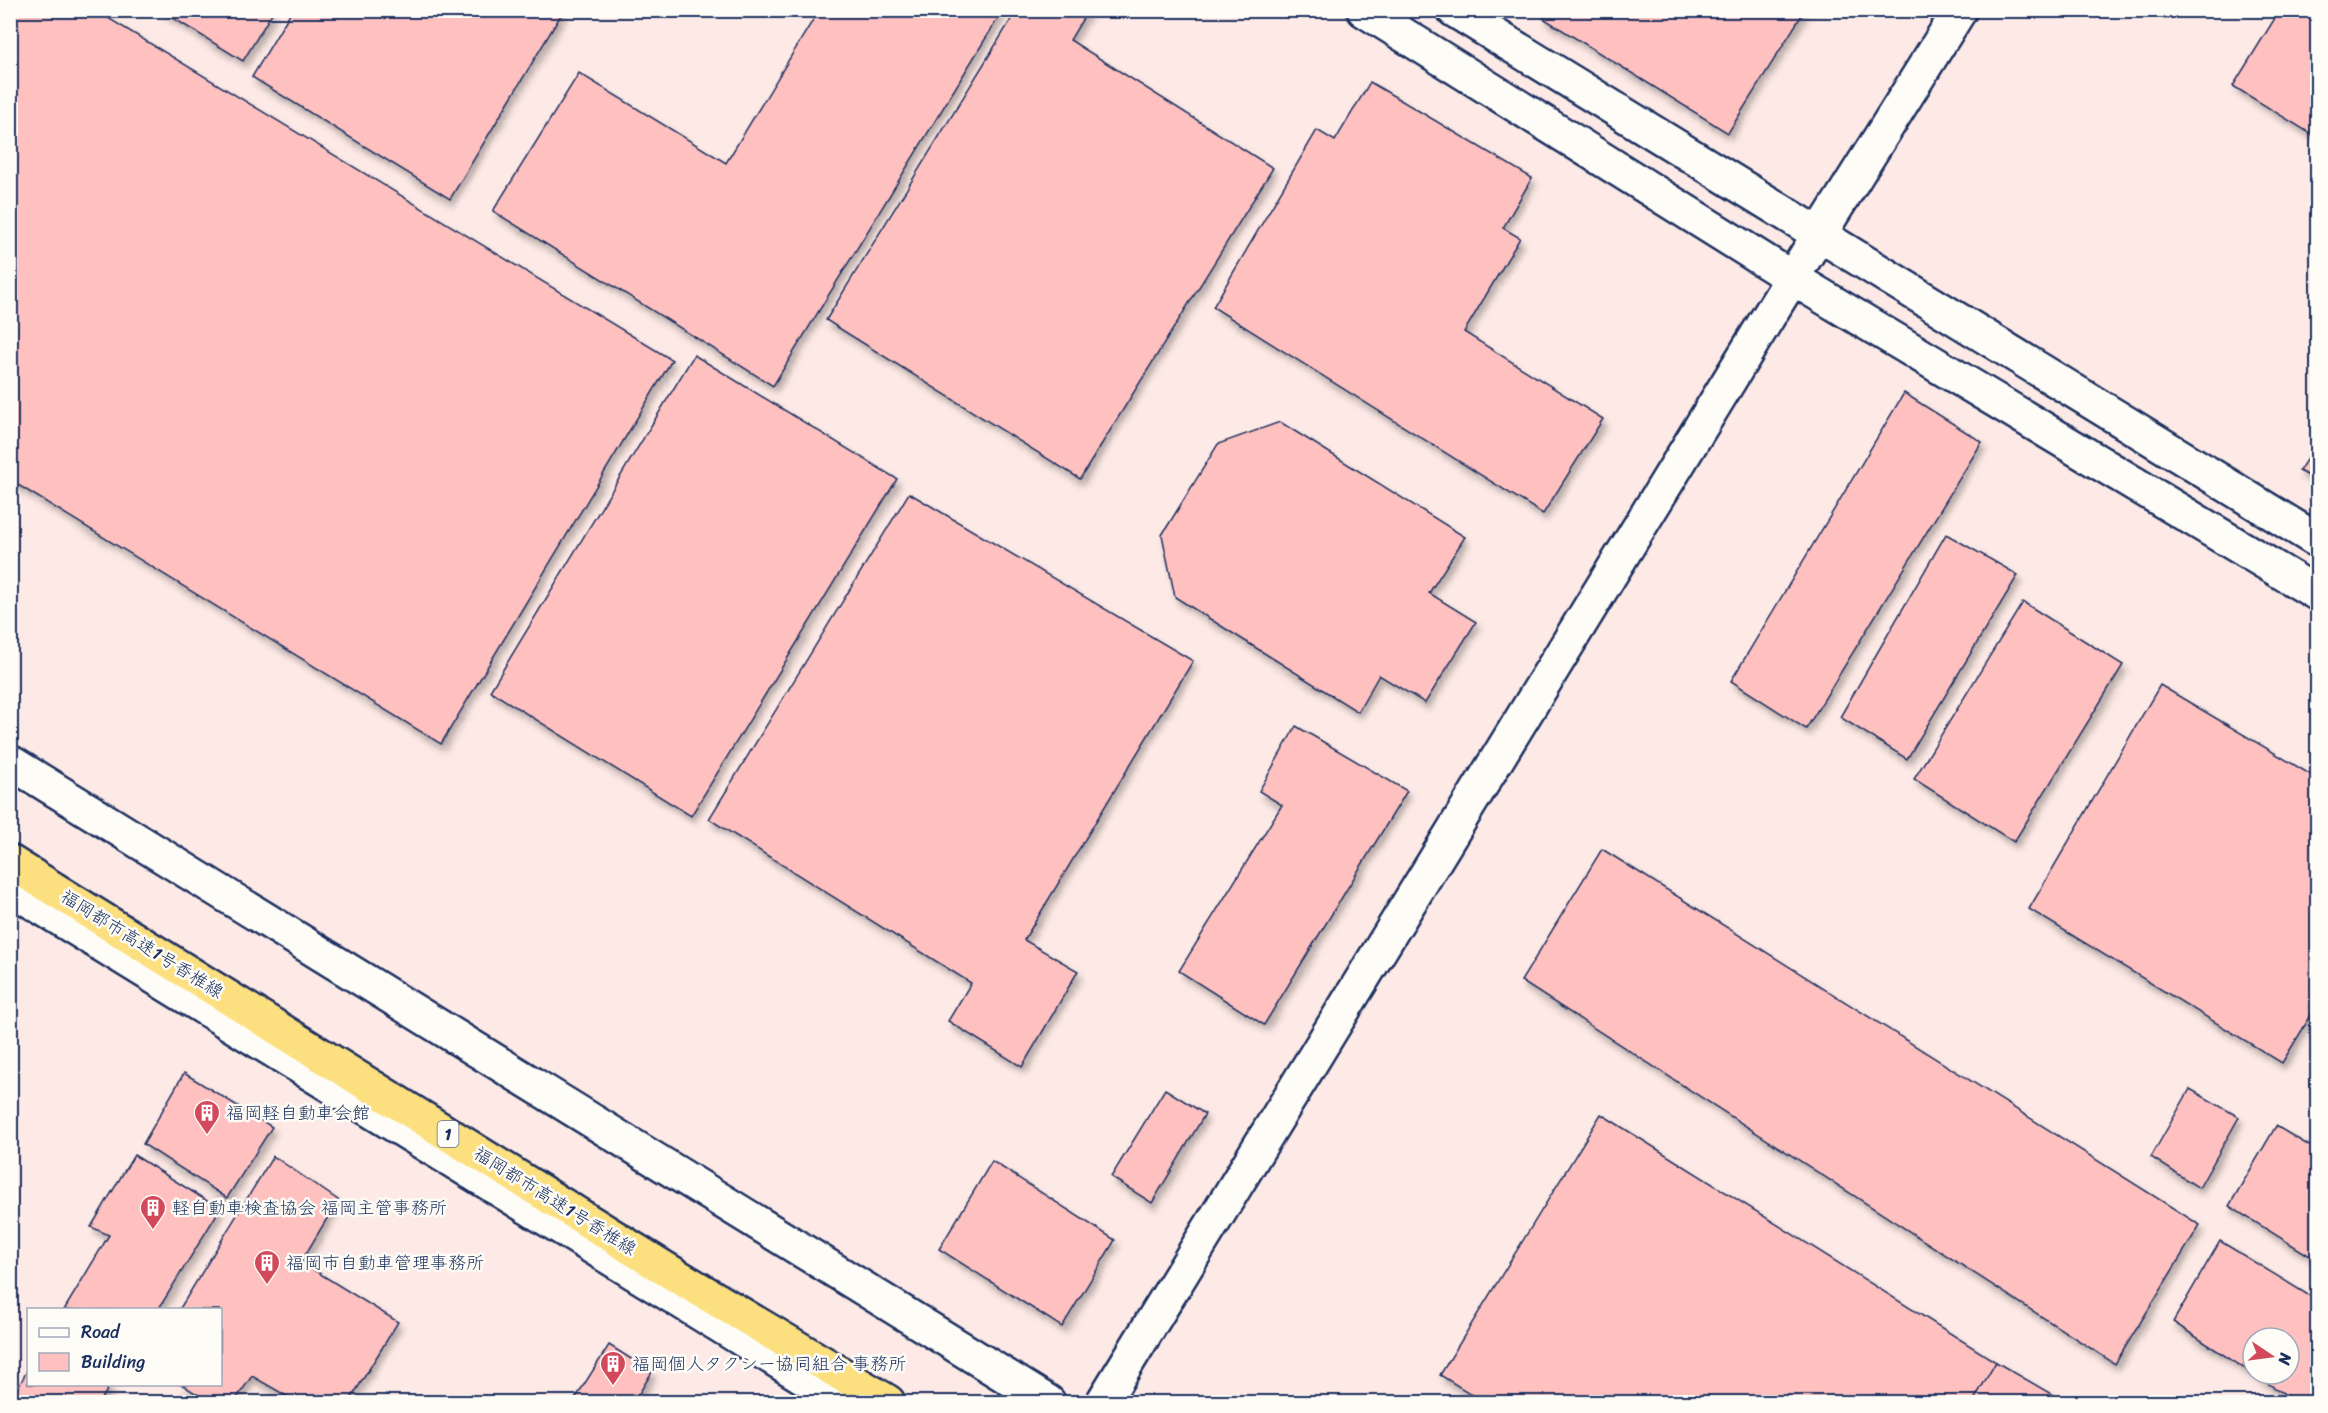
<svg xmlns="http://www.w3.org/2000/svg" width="2328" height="1413" font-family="Sriracha,'Klee One',sans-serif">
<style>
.building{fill:#fec1c0;stroke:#1b2f5e;stroke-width:1.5;filter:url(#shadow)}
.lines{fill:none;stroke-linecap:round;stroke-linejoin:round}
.minor-casing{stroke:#1b2f5e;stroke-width:38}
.highway-casing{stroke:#1b2f5e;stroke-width:38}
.minor{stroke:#fdfcf7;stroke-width:33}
.highway{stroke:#fce080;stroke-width:33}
.labels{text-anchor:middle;stroke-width:5;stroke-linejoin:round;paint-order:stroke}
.shield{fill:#fdfcf7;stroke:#5f6c8c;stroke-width:1.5}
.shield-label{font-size:16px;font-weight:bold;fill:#1b2f5e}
.street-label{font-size:18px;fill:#1b2f5e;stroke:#fdfcf7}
.poi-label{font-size:18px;fill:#1b2f5e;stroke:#fdfcf7;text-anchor:start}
</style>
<defs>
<filter id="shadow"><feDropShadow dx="3.5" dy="6" stdDeviation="3" flood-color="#0004"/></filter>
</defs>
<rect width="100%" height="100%" fill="#fdeae6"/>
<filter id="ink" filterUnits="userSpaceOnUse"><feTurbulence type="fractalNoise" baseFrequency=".0167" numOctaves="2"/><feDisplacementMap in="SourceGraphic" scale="12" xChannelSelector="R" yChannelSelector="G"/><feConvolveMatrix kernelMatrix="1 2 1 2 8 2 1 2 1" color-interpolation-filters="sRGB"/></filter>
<g filter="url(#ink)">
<g class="building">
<polygon points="11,10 95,10 672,360 441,744 10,480"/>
<polygon points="160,10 274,10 243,61"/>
<polygon points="292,10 564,10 450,199 252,77"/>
<polygon points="819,10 1003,10 773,386 493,211 579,73 726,163"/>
<polygon points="1017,10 1088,10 1070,40 1273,168 1080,479 826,320"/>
<polygon points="1548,10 1805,10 1728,133 1543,18"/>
<polygon points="2280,10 2318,10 2316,137 2233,86"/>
<polygon points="1370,82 1532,178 1503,228 1520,238 1464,332 1603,419 1543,514 1213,307 1317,130 1335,141"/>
<polygon points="694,355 897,479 691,816 490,691"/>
<polygon points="1904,393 1982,442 1806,729 1731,681"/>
<polygon points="1280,422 1465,537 1429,593 1476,622 1425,703 1379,675 1358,712 1175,597 1162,535 1218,444"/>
<polygon points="2318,441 2318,481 2299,471"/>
<polygon points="909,493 1193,661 1024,940 1078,971 1022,1067 948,1021 971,983 709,819"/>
<polygon points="1946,534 2018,575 1907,759 1840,717"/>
<polygon points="2023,602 2123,665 2014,842 1914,779"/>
<polygon points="2160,685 2318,779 2318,1004 2282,1063 2029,909"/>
<polygon points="1296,726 1407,791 1264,1025 1179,971 1282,805 1259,791"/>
<polygon points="1602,849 2200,1225 2115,1364 1521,981"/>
<polygon points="184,1073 272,1127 227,1198 143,1144"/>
<polygon points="1165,1089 1205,1114 1152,1203 1111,1177"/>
<polygon points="2190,1089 2239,1117 2199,1188 2151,1157"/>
<polygon points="1601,1114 1996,1362 1973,1402 1484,1402 1440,1375"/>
<polygon points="2276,1126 2318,1151 2318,1261 2229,1206"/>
<polygon points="134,1155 220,1209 158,1310 64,1310 109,1235 91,1227"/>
<polygon points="273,1156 338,1200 301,1262 398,1322 349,1402 297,1402 252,1376 234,1402 209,1402 181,1384 220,1384 220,1310 179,1310"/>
<polygon points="992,1161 1115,1240 1062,1327 939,1249"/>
<polygon points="2220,1241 2318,1301 2318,1402 2297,1402 2253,1374 2289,1374 2289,1338 2253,1338 2253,1374 2173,1322"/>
<polygon points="609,1345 652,1372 634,1402 573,1402"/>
<polygon points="1996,1362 2065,1402 1973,1402"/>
<polygon points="28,1369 28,1384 111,1384 100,1402 10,1402"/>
</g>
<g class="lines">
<defs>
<g id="minor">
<polyline points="1364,10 1792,278 2318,594"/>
<polyline points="1454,10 2318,541"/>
<polyline points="10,762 1048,1402"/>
<polyline points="10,888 844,1402"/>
<polyline points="1103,1402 1792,278 1960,10"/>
</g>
<polyline id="highway" points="10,862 667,1270 888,1402"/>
</defs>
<use href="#minor" class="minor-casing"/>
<use href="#highway" class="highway-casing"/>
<use href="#minor" class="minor"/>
<use href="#highway" class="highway"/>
</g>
</g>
<defs>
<symbol id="building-pin" viewBox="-11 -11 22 30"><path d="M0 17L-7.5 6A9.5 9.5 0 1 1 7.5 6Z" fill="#d1495b" stroke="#fdfcf7"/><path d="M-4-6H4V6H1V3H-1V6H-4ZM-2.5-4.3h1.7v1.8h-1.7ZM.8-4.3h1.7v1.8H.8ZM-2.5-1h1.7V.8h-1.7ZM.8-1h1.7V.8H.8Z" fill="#fff"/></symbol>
</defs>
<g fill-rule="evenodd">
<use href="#building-pin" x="192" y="1098" width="30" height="40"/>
<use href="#building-pin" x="138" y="1193" width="30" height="40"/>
<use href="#building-pin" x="252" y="1248" width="30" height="40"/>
<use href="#building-pin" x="598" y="1349" width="30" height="40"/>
</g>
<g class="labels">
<rect class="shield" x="437.5" y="1121" width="21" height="26" rx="4.5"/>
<g class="shield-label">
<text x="448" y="1140">1</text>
</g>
<g class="street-label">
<text transform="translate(142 944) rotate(32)" y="6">福岡都市高速1号香椎線</text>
<text transform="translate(555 1201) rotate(32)" y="6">福岡都市高速1号香椎線</text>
</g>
<g class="poi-label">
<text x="226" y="1119">福岡軽自動車会館</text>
<text x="172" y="1214">軽自動車検査協会 福岡主管事務所</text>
<text x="286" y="1269">福岡市自動車管理事務所</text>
<text x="632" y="1370">福岡個人タクシー協同組合 事務所</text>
</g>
</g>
<rect width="2328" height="1413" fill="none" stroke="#fdfcf7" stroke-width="36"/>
<rect x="18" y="18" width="2292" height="1377" fill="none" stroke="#1b2f5e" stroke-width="2" filter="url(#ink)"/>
<rect x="27" y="1308" width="195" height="78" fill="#fdfcf7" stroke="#a3aaba" stroke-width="1.5"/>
<rect x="39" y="1328" width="30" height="9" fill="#fdfcf7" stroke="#a3aaba" stroke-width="1.5"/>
<text x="81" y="1338" font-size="18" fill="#1b2f5e">Road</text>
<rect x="39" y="1353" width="30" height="18" fill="#fec1c0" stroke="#a3aaba" stroke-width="1.5"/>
<text x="81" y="1368" font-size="18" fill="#1b2f5e">Building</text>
<g transform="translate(2271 1356) rotate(103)"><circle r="28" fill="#fdfcf7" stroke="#a3aaba" stroke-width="1.5"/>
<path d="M0-4.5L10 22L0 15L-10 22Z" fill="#d1495b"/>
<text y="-9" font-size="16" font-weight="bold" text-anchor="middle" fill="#1b2f5e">N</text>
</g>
</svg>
